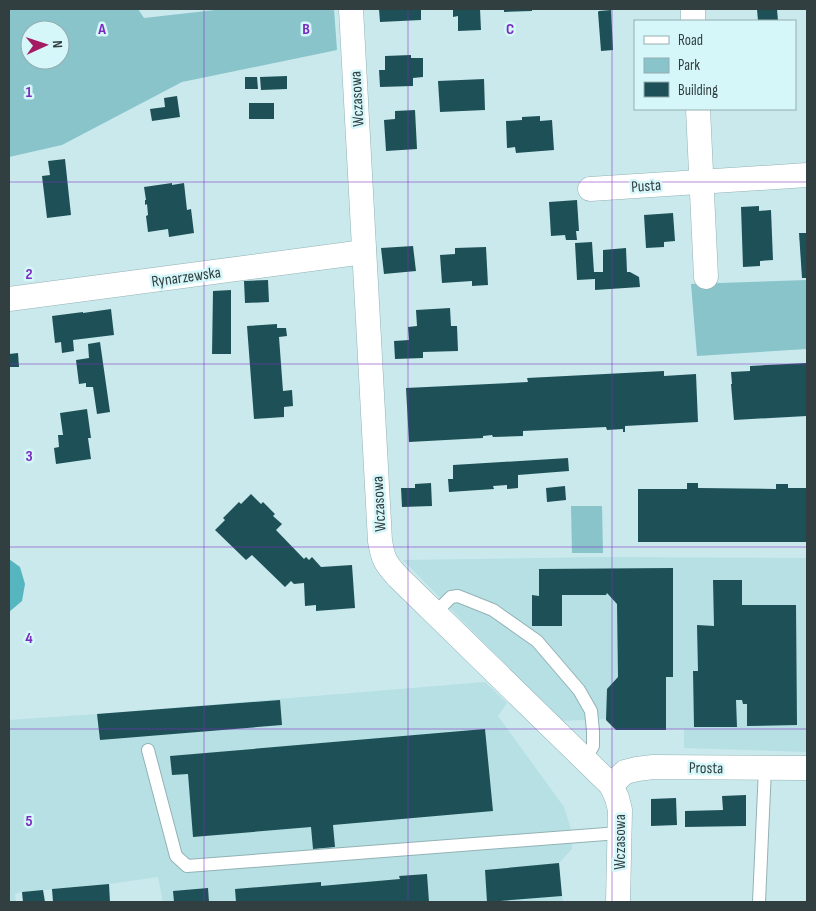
<svg xmlns="http://www.w3.org/2000/svg" width="816" height="911" font-family="'Sofia Sans Condensed',sans-serif">
<style>
.built{fill:#b6e0e4}
.green{fill:#89c4cb;fill-rule:evenodd}
.water{fill:#56b6c0}
.building{fill:#1e5157}
.lines{fill:none;stroke-linecap:round;stroke-linejoin:round}
.service-casing{stroke:#93b2b5;stroke-width:14}
.minor-casing{stroke:#93b2b5;stroke-width:25}
.service{stroke:#fff;stroke-width:12}
.minor{stroke:#fff;stroke-width:24}
.grid{fill:none;stroke:#7b2cbf;stroke-width:1;stroke-opacity:0.55}
.labels{text-anchor:middle;stroke-width:5;stroke-linejoin:round;paint-order:stroke}
.street-label{font-size:16px;fill:#323f40;stroke:#d6f7fa}
.grid-label{font-size:16px;text-anchor:middle;font-weight:bold;fill:#7b2cbf;stroke:#d6f7fa;stroke-width:5;stroke-linejoin:round;paint-order:stroke}
</style>
<rect width="100%" height="100%" fill="#c9e9ed"/>
<g class="built">
<polygon points="604,557 807,558 807,752 684,748 684,729 618,730 607,719 560,721 403,560"/>
<polygon points="485,682 507,703 498,716 564,807 571,829 572,849 559,863 563,902 163,902 158,877 109,884 22,892 15,894 16,902 9,902 9,720 97,714"/>
</g>
<g class="green">
<path d="M9,9h129l6,9 80,-9h110l3,41 -155,32 -120,63 -53,12zM30,30h30v30h-30z"/>
<polygon points="807,280 807,349 697,356 691,284"/>
<polygon points="571,506 602,506 603,553 572,553"/>
</g>
<polygon class="water" points="9,559 20,567 25,584 22,601 9,612"/>
<g class="building">
<polygon points="379,9 421,9 421,20 380,22"/>
<polygon points="453,9 480,9 481,30 458,31 458,16 453,17"/>
<polygon points="504,9 532,9 532,11 504,12"/>
<polygon points="757,9 777,9 778,21 758,21"/>
<polygon points="611,10 613,50 601,51 598,12 599,11"/>
<polygon points="411,55 411,58 423,58 423,77 413,78 413,86 380,87 379,70 385,70 385,56"/>
<polygon points="287,76 287,89 261,90 260,77"/>
<polygon points="245,77 257,77 258,89 245,89"/>
<polygon points="484,79 485,110 440,112 438,81"/>
<polygon points="177,96 180,117 152,121 150,109 165,107 164,98"/>
<rect x="249" y="103" width="25" height="16"/>
<polygon points="415,110 417,149 386,151 384,120 395,119 395,111"/>
<polygon points="540,116 540,121 552,120 554,150 516,153 515,147 507,148 506,121 522,120 522,117"/>
<polygon points="65,159 71,215 47,218 42,176 50,175 48,161"/>
<polygon points="172,183 172,185 184,183 187,210 191,209 194,233 169,237 168,229 148,232 146,216 148,215 147,204 145,205 145,200 146,200 144,187"/>
<polygon points="577,200 579,231 576,231 577,240 566,240 565,235 551,236 549,202"/>
<polygon points="759,206 759,211 771,210 773,260 760,261 760,266 743,267 741,207"/>
<polygon points="673,213 675,241 664,242 664,247 646,248 644,215"/>
<polygon points="799,233 807,233 807,278 802,278"/>
<polygon points="592,242 594,272 603,272 603,250 626,248 627,272 630,272 639,277 640,287 595,290 595,279 577,280 575,243"/>
<polygon points="413,246 416,271 384,274 381,248"/>
<polygon points="486,247 488,285 472,286 472,281 442,283 440,255 455,254 455,248"/>
<polygon points="268,280 269,302 245,303 244,281"/>
<polygon points="231,290 231,354 212,354 213,291"/>
<polygon points="450,308 451,326 457,326 458,351 423,352 423,358 395,359 394,341 409,340 408,327 417,326 416,310"/>
<polygon points="111,309 114,335 73,340 74,351 62,353 61,342 55,343 52,316 83,312 83,313"/>
<polygon points="277,324 277,328 286,328 287,336 279,337 283,391 292,390 293,406 284,407 284,417 254,419 247,326"/>
<polygon points="100,342 110,412 97,414 93,387 86,387 86,383 79,384 76,360 89,358 88,344"/>
<polygon points="18,353 19,367 9,367 9,354"/>
<polygon points="807,363 807,416 734,420 731,384 732,384 731,372 750,371 750,366"/>
<polygon points="664,371 664,376 696,374 698,422 625,426 625,432 623,432 623,429 607,430 606,427 523,431 523,436 493,437 492,435 483,436 483,438 409,442 406,388 528,382 527,378"/>
<polygon points="87,409 91,438 88,438 91,459 56,464 54,448 59,447 58,435 63,435 60,413"/>
<polygon points="568,458 569,471 518,475 518,488 507,489 507,485 493,486 494,489 449,492 448,479 453,479 453,465"/>
<polygon points="431,483 432,506 402,507 401,488 415,488 415,484"/>
<polygon points="687,483 698,483 698,488 776,489 776,484 788,484 788,488 807,488 807,542 638,542 638,489 687,489"/>
<polygon points="565,486 566,500 547,502 546,488"/>
<polygon points="251,494 261,504 263,502 275,514 273,516 282,524 276,530 304,559 306,557 309,560 312,557 321,567 352,565 355,608 316,611 316,605 305,606 304,583 294,584 291,581 285,587 252,555 246,560 215,530 225,520 223,518 239,502 241,504"/>
<polygon points="673,568 673,677 666,677 666,730 616,730 606,720 607,689 618,677 617,604 607,593 606,595 562,595 562,626 532,626 532,595 539,596 539,569"/>
<polygon points="713,580 742,580 742,605 796,605 797,725 747,726 747,704 743,704 742,700 736,700 737,727 694,727 693,671 698,671 697,625 714,626"/>
<polygon points="280,700 282,725 100,740 97,714"/>
<polygon points="485,729 493,811 333,825 335,847 313,849 311,827 193,837 188,774 172,775 170,756"/>
<polygon points="746,795 746,826 685,827 685,811 723,810 722,796"/>
<polygon points="676,798 677,825 651,826 651,799"/>
<polygon points="559,863 562,896 487,902 485,870"/>
<polygon points="427,874 429,902 236,902 235,889 321,882 321,886 400,879 399,876"/>
<polygon points="109,884 110,902 53,902 52,889"/>
<polygon points="208,888 209,902 174,902 173,891"/>
<polygon points="43,890 45,902 23,902 22,892"/>
</g>
<g class="lines">
<defs>
<g id="service">
<polyline points="435,613 451,597 458,596 493,610 537,641 579,690 591,711 593,731 593,746 585,760"/>
<polyline points="148,750 176,856 187,866 619,833"/>
<polyline points="759,902 765,768"/>
</g>
<g id="minor">
<path d="M351,9l29,532c3,18 5,22 18,36l213,208 6,13 3,12 -2,92"/>
<polyline points="693,9 693,21"/>
<polyline points="698,109 706,277"/>
<polyline points="590,189 807,175"/>
<polyline points="9,299 364,252"/>
<polyline points="611,785 625,772 637,769 653,767 807,768"/>
</g>
</defs>
<use href="#service" class="service-casing"/>
<use href="#minor" class="minor-casing"/>
<use href="#service" class="service"/>
<use href="#minor" class="minor"/>
</g>
<path class="grid" d="M204,9v893M408,9v893M612,9v893M9,182h798M9,364h798M9,547h798M9,729h798"/>
<g class="labels">
<g class="street-label">
<text transform="translate(356 99) rotate(-93)" y="6">Wczasowa</text>
<text transform="translate(646 185) rotate(-4)" y="6">Pusta</text>
<text transform="translate(186 276) rotate(-8)" y="6">Rynarzewska</text>
<text transform="translate(378 504) rotate(-93)" y="6">Wczasowa</text>
<text transform="translate(706 767) rotate(1)" y="6">Prosta</text>
<text transform="translate(619 842) rotate(-90)" y="6">Wczasowa</text>
</g>
</g>
<g class="grid-label">
<text x="102" y="34">A</text>
<text x="306" y="34">B</text>
<text x="510" y="34">C</text>
<text x="29" y="97">1</text>
<text x="29" y="279">2</text>
<text x="29" y="461">3</text>
<text x="29" y="643">4</text>
<text x="29" y="826">5</text>
</g>
<rect width="816" height="911" fill="none" stroke="#323f40" stroke-width="20"/>
<rect x="634" y="20" width="162" height="90" fill="#d6f7fa" stroke="#94adb0"/>
<rect x="644" y="36" width="25" height="8" fill="#ffffff" stroke="#94adb0"/>
<text x="678" y="45" font-size="15" fill="#323f40">Road</text>
<rect x="644" y="58" width="25" height="15" fill="#89c4cb" stroke="#94adb0"/>
<text x="678" y="70" font-size="15" fill="#323f40">Park</text>
<rect x="644" y="82" width="25" height="15" fill="#1e5157" stroke="#94adb0"/>
<text x="678" y="95" font-size="15" fill="#323f40">Building</text>
<g transform="translate(45 45) rotate(87)"><circle r="24" fill="#d6f7fa" stroke="#94adb0"/>
<path d="M0-4L9 19L0 12L-9 19Z" fill="#a41b64"/>
<text y="-8" font-size="14" font-weight="bold" text-anchor="middle" fill="#323f40">N</text>
</g>
</svg>
